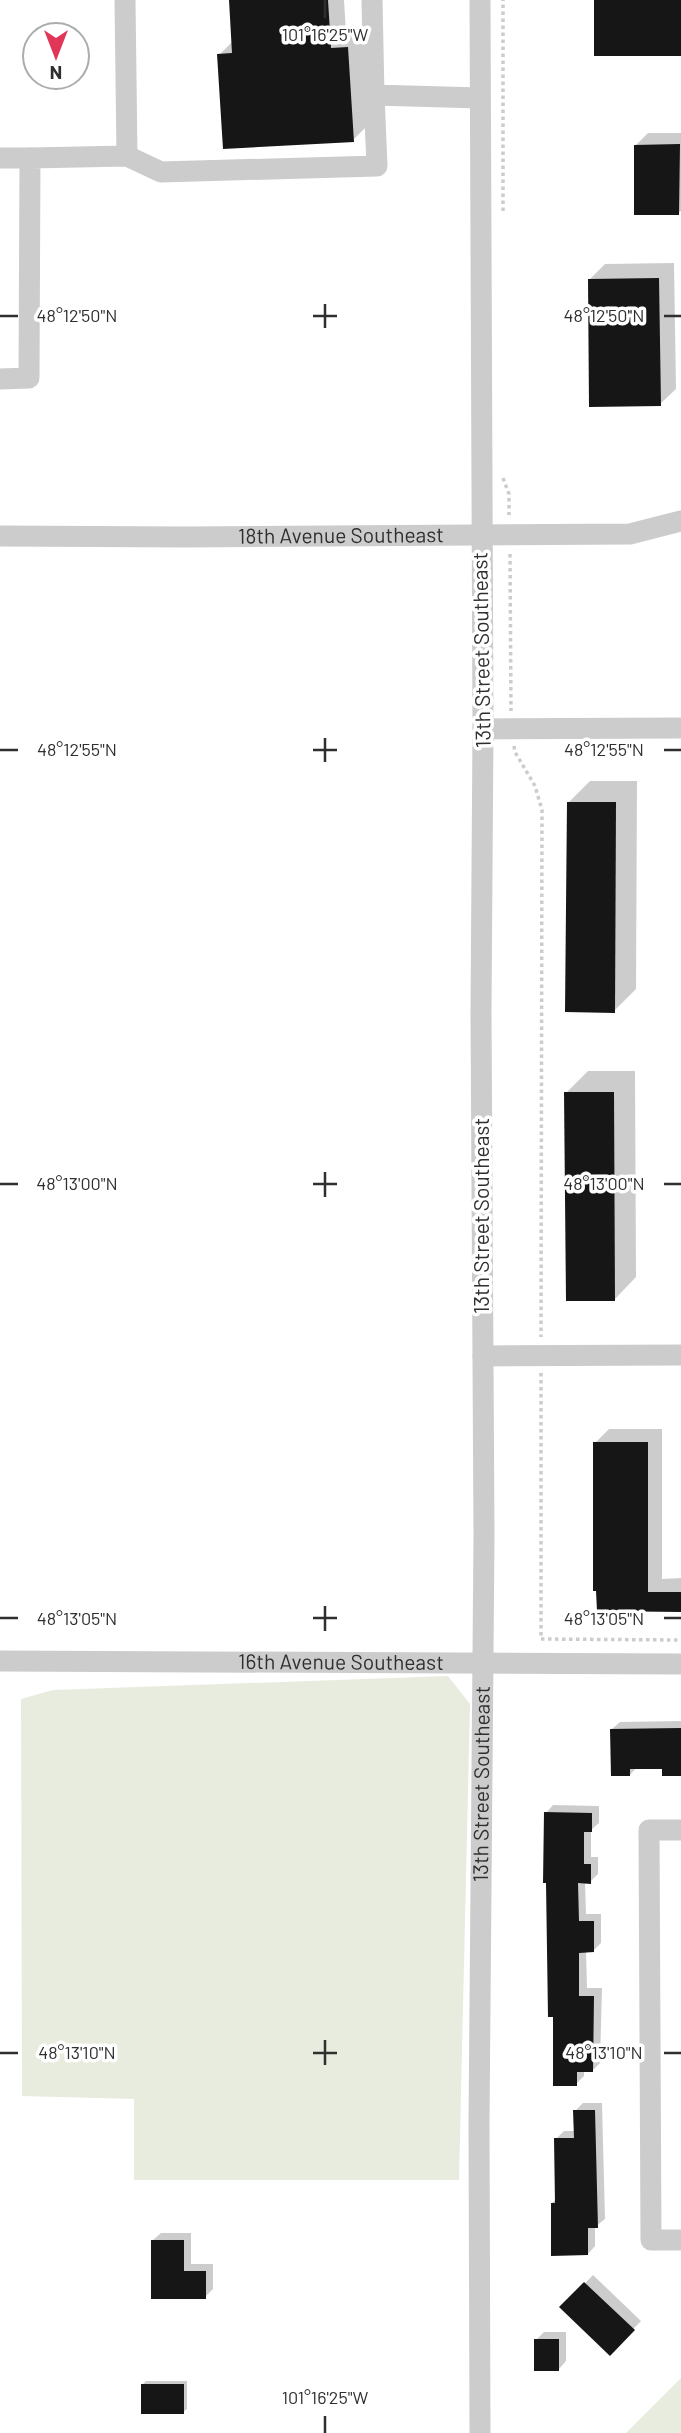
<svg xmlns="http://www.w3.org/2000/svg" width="681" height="2433" font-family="Barlow,sans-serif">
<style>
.green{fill:#e7ecde}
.shadow{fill:#0003}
.building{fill:#161616}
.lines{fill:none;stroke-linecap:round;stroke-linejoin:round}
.path{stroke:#ccc;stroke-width:3.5;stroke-dasharray:3.5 3.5;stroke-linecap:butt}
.minor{stroke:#ccc;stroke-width:21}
.ticks{fill:none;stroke:#2f2f2f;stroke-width:2.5}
.labels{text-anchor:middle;stroke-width:7;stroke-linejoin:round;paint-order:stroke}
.street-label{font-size:21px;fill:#2f2f2f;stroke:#fff}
.ticks-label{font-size:18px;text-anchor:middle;fill:#2f2f2f;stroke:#fff;stroke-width:7;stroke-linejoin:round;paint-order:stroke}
</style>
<rect width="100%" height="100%" fill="#fff"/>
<g class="green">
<polygon points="448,1676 470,1704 459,2180 134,2180 134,2099 22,2096 21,1699 53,1690"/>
<polygon points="681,2378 681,2433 626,2433"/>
</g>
<g class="shadow">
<polygon points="231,0 344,0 346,33 363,32 368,125 353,140 219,55 233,41"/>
<polygon points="648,133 681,133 681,211 678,213 636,145"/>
<polygon points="674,263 676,389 660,404 590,279 605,264"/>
<polygon points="590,781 637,781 636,989 614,1011 568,803"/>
<polygon points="588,1071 635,1071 636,1277 615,1299 566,1093"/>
<polygon points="609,1429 662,1429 662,1579 681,1578 681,1610 599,1609 595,1443"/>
<polygon points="681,1721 681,1775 664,1767 637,1767 630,1775 612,1729 620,1722"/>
<polygon points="553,1805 599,1806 599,1823 591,1830 591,1857 598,1857 598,1874 590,1882 585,1882 586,1914 601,1914 601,1943 593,1951 586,1951 587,1988 602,1988 600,2063 592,2071 584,2071 584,2076 576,2084 555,2015 546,1813"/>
<polygon points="583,2103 602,2103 605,2219 595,2227 595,2246 588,2254 552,2203 556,2199 556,2139 564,2131 575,2131 575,2111"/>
<polygon points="161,2233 191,2233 191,2264 213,2264 213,2289 205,2297 153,2240"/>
<polygon points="593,2275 641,2321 610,2353 562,2307"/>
<polygon points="544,2332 566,2332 566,2361 559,2369 536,2340"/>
<polygon points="146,2381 187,2381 187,2409 183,2412 143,2384"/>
</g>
<g class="building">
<polygon points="229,0 328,0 331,48 348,47 354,142 223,149 217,54 232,53"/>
<rect x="594" y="0" width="87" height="56"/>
<polygon points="680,144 679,215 634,215 634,145"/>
<polygon points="659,278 661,406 589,407 588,279"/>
<polygon points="567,802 616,802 615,1013 565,1012"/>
<polygon points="564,1092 614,1092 615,1301 566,1301"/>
<polygon points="593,1442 648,1442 648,1592 681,1592 681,1612 597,1611 596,1591 593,1591"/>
<polygon points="681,1728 681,1776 662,1776 662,1769 630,1769 630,1776 611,1776 610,1729"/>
<polygon points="544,1812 592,1813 592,1832 584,1832 584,1864 591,1864 591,1884 578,1883 579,1921 594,1921 594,1952 579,1953 579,1996 594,1996 593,2072 577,2072 577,2086 553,2086 553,2017 548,2017 546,1883 543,1883"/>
<polygon points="573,2110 595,2110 598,2228 588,2228 588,2255 551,2256 551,2203 555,2203 554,2138 574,2138"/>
<polygon points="151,2240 184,2240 184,2271 206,2271 206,2299 151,2299"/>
<polygon points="584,2282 635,2330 610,2356 559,2307"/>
<rect x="534" y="2339" width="25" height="32"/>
<rect x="141" y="2384" width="43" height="30"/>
</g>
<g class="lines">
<g class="path">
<polyline points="503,211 503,0"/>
<polyline points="503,478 509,494 509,515"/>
<polyline points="510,554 511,711"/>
<polyline points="514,746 515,752 535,786 542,810 541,1337"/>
<polyline points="541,1373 541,1639 681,1640"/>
</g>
<g class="minor">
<polyline points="125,0 127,156"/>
<polyline points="372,0 374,95 480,98"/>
<polyline points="0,158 30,158"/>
<polyline points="0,379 29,378 30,158 127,156 161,172 377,166 374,95"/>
<path id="s1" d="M0,536l186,1 444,-3 51,-13"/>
<polyline points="483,729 681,728"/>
<polyline points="483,1356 681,1355"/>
<path id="s2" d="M0,1661l681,3"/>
<polyline points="681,1830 649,1830 651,2240 681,2240"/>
<path id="s3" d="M480,2433l-1,-310 5,-587 -3,-523 2,-284 -3,-729"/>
</g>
</g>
<path class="ticks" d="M325,0v18M325,304v24M0,316h18M313,316h24M664,316h17M325,738v24M0,750h18M313,750h24M664,750h17M325,1172v25M0,1184h18M313,1184h24M664,1184h17M325,1606v25M0,1618h18M313,1618h24M664,1618h17M325,2040v25M0,2053h18M313,2053h24M664,2053h17M325,2416v17"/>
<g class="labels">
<g class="street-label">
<text dy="7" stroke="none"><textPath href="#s1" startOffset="341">18th Avenue Southeast</textPath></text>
<text transform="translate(482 650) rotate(-91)" y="7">13th Street Southeast</text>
<text transform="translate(482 1216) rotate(-90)" y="7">13th Street Southeast</text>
<text dy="7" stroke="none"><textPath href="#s2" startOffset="341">16th Avenue Southeast</textPath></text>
<text dy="7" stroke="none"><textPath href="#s3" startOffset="649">13th Street Southeast</textPath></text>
</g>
</g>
<g class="ticks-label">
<text x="325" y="41">101°16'25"W</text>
<text x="604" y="322">48°12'50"N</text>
<text x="77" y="322">48°12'50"N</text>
<text x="604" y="756">48°12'55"N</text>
<text x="77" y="756">48°12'55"N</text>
<text x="604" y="1190">48°13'00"N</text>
<text x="77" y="1190">48°13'00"N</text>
<text x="604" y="1625">48°13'05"N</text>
<text x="77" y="1625">48°13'05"N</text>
<text x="77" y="2059">48°13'10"N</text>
<text x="604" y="2059">48°13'10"N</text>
<text x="325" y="2404">101°16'25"W</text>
</g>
<g transform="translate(56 56) rotate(180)"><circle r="33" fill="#ffffff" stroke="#acacac" stroke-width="2"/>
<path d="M0-5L12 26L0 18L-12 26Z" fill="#e23658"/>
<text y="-10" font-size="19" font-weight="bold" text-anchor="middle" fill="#2f2f2f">N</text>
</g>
</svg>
